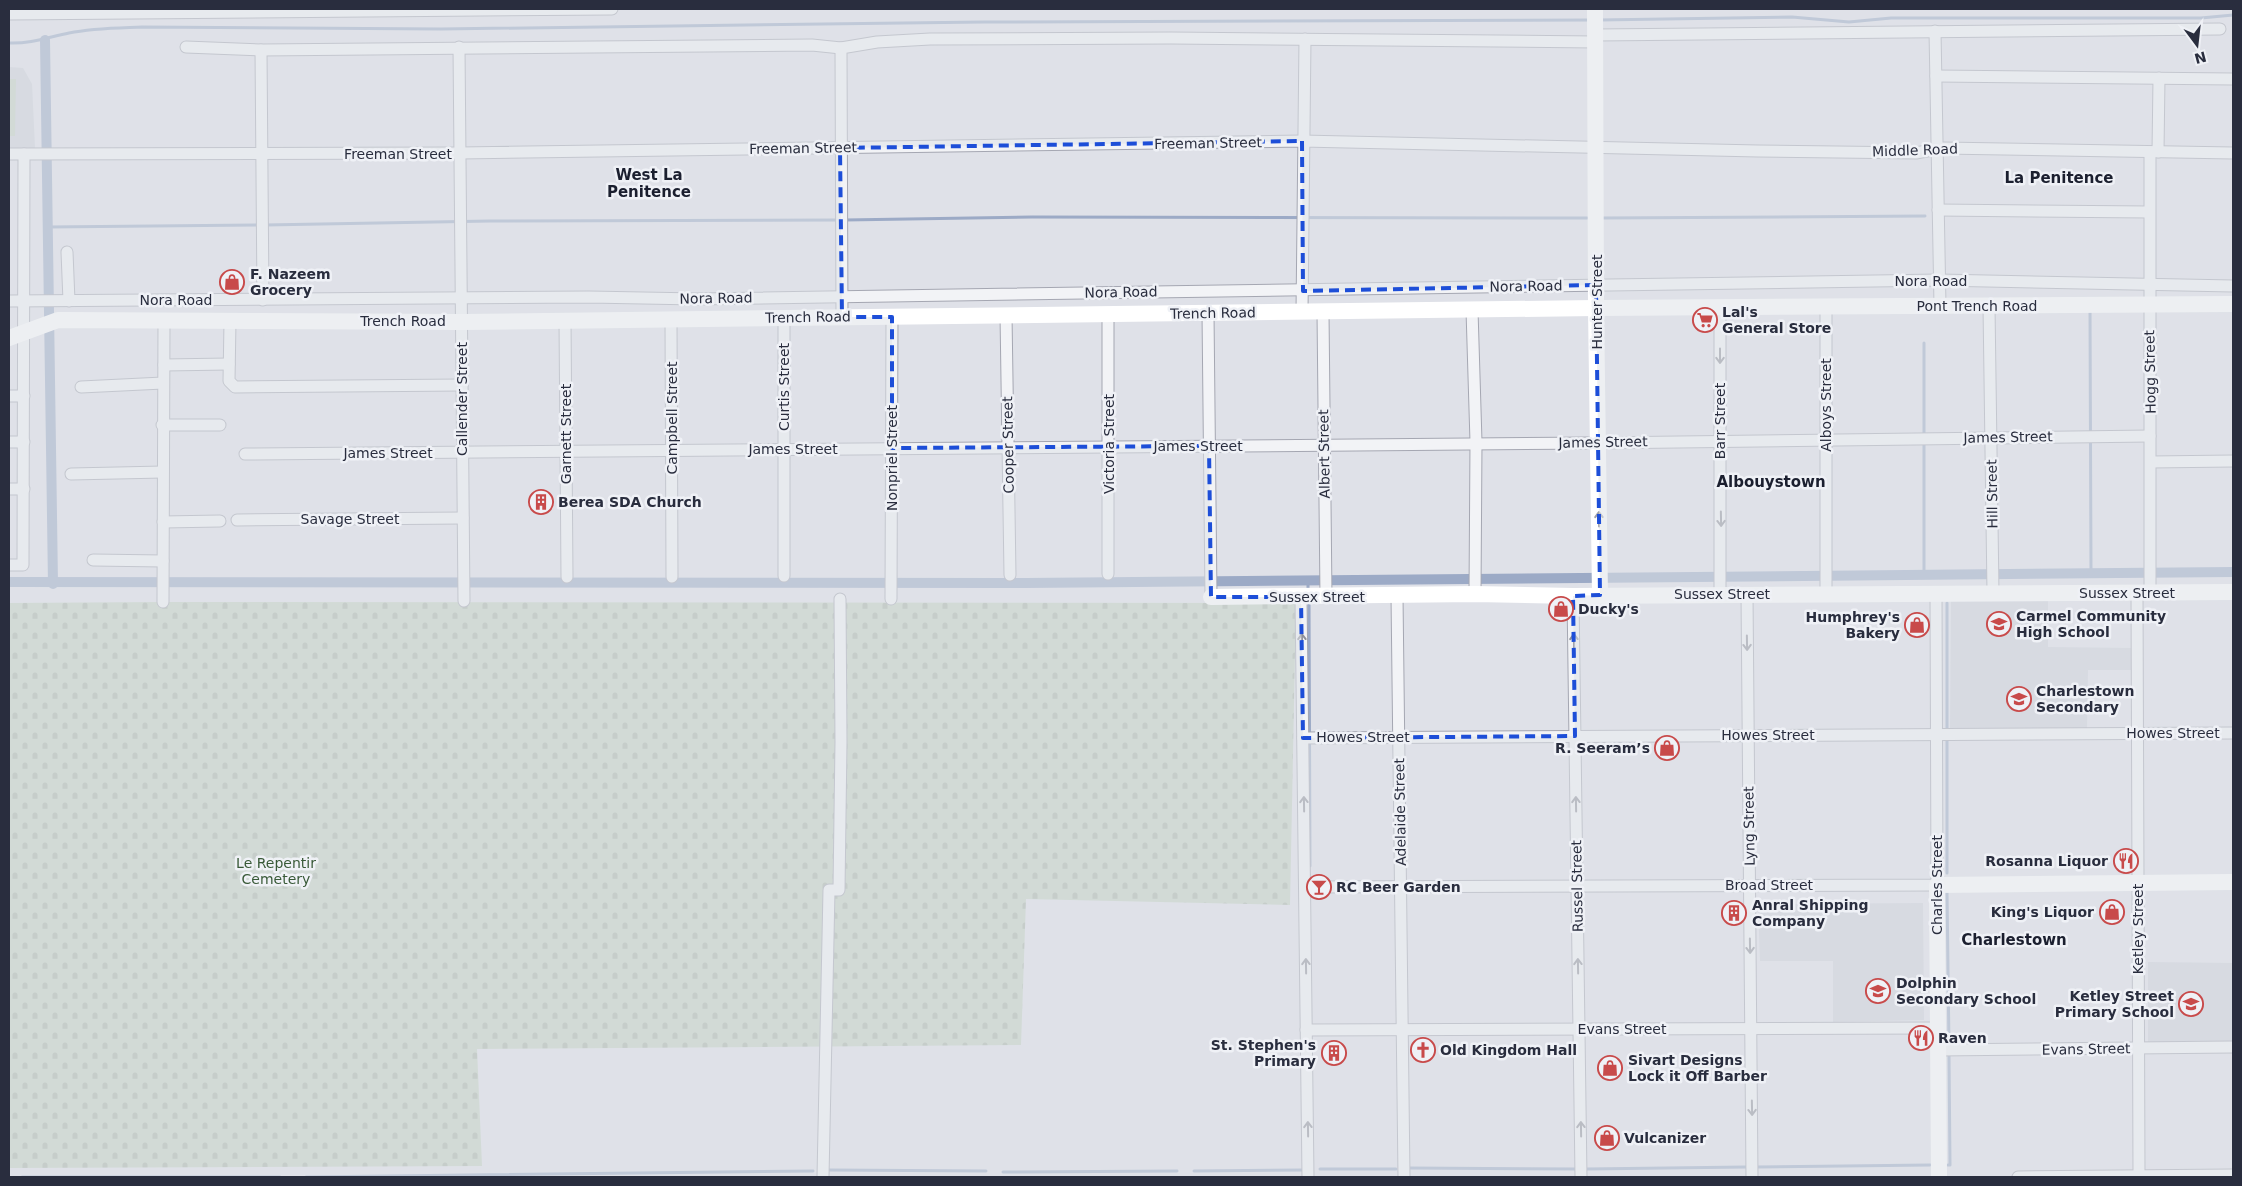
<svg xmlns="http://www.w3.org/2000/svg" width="2242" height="1186" font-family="'DejaVu Sans',sans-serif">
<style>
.built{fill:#ced0da}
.cemetery{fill:url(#cemetery-stones)}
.pitch{fill:#c3d1c1}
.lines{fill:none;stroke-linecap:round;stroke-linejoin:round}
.stream{stroke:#9caac6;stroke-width:3}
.canal{stroke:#9caac6;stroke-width:10}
.street-casing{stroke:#a5a7b2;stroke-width:13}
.street{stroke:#f2f3f6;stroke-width:11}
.secondary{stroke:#fff;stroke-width:16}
.oneway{stroke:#8e909a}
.oneway2{stroke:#9fa0a8}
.marked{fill:none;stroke:#1d4ed8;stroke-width:4;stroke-dasharray:10 6;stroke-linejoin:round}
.labels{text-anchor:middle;stroke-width:5;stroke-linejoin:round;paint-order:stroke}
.street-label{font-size:14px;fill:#292d3e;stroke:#eff1f6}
.poi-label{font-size:14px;font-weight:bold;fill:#292d3e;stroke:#eff1f6;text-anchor:start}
.park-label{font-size:14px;fill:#385937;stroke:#eff1f6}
.neighbourhood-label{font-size:15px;font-weight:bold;fill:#1b1f2f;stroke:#eff1f6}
</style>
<defs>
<pattern id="cemetery-stones" width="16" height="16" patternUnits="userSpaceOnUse" patternTransform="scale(1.25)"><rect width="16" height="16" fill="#c3d1c1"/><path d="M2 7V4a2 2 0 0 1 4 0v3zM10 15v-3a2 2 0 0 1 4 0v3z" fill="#a8b4a7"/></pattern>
</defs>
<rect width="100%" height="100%" fill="#dfe1e8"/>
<g class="built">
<polygon points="9,67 23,68 32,84 35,148 9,148"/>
<polygon points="2048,599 2048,647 2131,648 2131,670 2088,670 2087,728 1950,729 1951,601"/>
<polygon points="1923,903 1924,1020 1833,1022 1833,961 1760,961 1758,904"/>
<polygon points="2148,962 2233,963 2233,1044 2148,1045"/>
</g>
<polygon class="cemetery" points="163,602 1296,603 1290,905 1026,899 1021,1045 477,1049 482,1166 9,1168 9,603"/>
<polygon class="pitch" points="9,79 16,79 15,136 9,136"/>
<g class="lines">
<g class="stream">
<polyline points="1599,20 1792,17 1849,22 1891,18 2201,18 2233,15"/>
<path d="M9,43c21,1 40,-6 60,-10 24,-5 49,-5 73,-6l299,2 543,-7 607,-2"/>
<polyline points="1603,218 1925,216"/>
<polyline points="845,220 1032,217 1587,218"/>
<polyline points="265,225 490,221 839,220"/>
<polyline points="48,227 259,225"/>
<polyline points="2090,309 2091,573"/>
<polyline points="1924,343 1924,574"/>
<polyline points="1308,580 1308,591"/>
<polyline points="1309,600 1310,866"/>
<polyline points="1947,603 1947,728"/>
<polyline points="1947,738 1947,873"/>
<polyline points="1947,891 1949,1047"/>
<polyline points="1948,1165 1950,1165 1949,1056"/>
<polyline points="1758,1167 1930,1165"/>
<polyline points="1408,1168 1576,1169"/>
<polyline points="1320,1169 1396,1169"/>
<polyline points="1587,1169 1746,1167"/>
<polyline points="829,1170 986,1171"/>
<polyline points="1194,1171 1303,1170"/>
<polyline points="1003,1172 1177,1171"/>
<polyline points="22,1177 280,1177"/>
<polyline points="306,1177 813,1171"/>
</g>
<g class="canal">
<polyline points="45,40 53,584"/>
<polyline points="9,582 1026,583 2233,572"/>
</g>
<defs>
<g id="street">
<polyline points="9,14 612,9"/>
<polyline points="1935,31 1940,306"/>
<polyline points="1596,35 2220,29"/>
<polyline points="186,47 261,50 812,45 841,48"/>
<polyline points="459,47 464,601"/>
<polyline points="261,50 263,300"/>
<polyline points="1936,76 2233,79"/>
<polyline points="2150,152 2150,593"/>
<polyline points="2158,152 2159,78"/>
<polyline points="9,154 460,153 1302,141 1758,151 1916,153 1943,148 2233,153"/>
<polyline points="1938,210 2149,212"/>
<polyline points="67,252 69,301"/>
<polyline points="9,301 589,297 697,299 1939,280 2233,286"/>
<polyline points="1989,306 1993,593"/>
<polyline points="1720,307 1720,594"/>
<polyline points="1472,310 1476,442 1475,594"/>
<polyline points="1302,312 1305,39"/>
<polyline points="1323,312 1326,597"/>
<polyline points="1208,313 1211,597"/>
<polyline points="1108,314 1108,574"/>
<polyline points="1006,315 1010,575"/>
<polyline points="842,317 841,48 877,42 930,39 1171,38 1596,42"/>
<polyline points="671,319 672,577"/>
<polyline points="565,320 567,577"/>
<polyline points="230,321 229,381 235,387 462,385"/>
<polyline points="164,365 229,364"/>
<polyline points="81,387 163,383"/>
<polyline points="9,396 24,396"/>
<polyline points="162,425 220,425"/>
<polyline points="9,442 24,442"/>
<polyline points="245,454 1598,443 2150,436"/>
<polyline points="2151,462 2233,461"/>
<polyline points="71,474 163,472"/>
<polyline points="9,489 24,489"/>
<polyline points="237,520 463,518"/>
<polyline points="163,522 220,521"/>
<polyline points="93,560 163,561"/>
<polyline points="9,565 23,565 24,154"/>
<polyline points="784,576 784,318"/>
<polyline points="2137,592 2139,1176"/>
<polyline points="1747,594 1752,1177"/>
<polyline points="1826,594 1826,307"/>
<polyline points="1397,596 1404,1177"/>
<polyline points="1573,596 1581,1177"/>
<polyline points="1301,597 1308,1177"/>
<polyline points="891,599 892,317"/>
<polyline points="163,602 164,321"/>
<polyline points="1303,738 2233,733"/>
<polyline points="1305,887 1937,885 1936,593"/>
<polyline points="1306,1030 1938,1028"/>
<polyline points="1938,1050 2233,1047"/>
<polyline points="823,1177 829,890 839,890 841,742 840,599"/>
<polyline points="2018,1177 2233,1175"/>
</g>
</defs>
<use href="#street" class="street-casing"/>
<use href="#street" class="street"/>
<g class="secondary">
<polyline points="1595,9 1596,308 1600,595"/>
<polyline points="9,338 58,320 462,322 1596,308 2233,304"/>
<polyline points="1211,597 1475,594 1573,596 2233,592"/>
<polyline points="1939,1177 1937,885 2233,882"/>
</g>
</g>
<defs><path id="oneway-shaft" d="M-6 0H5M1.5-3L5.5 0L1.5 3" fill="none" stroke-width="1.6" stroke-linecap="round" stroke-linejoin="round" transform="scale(1.25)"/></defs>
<g class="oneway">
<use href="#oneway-shaft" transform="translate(1720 356) rotate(90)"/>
<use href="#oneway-shaft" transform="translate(1721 519) rotate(89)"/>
<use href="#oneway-shaft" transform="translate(1302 641) rotate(-91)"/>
<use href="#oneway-shaft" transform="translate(1574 641) rotate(-91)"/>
<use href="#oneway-shaft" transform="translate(1747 643) rotate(89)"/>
<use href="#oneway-shaft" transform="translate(1304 804) rotate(-91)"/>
<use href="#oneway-shaft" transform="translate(1576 804) rotate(-91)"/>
<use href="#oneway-shaft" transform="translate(1750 946) rotate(89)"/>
<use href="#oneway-shaft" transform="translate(1306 966) rotate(-91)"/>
<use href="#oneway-shaft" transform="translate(1578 966) rotate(-91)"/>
<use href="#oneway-shaft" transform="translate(1752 1108) rotate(89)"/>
<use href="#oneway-shaft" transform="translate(1308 1129) rotate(-91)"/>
<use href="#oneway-shaft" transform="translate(1581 1129) rotate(-91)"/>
</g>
<use class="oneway2" href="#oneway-shaft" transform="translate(1599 519) rotate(-91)"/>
<path d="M0 0H2242V1186H0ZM1302,141l1,150 293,-6 4,310 -27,1 2,140 -272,2 -2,-141h-90l-2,-151 -317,2v-131h-50l-2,-169z" fill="#dfe1e8" fill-opacity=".55" fill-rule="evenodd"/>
<path class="marked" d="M1302,141l1,150 293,-6 4,310 -27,1 2,140 -272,2 -2,-141h-90l-2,-151 -317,2v-131h-50l-2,-169z"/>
<defs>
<symbol id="shop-ring" viewBox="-11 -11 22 22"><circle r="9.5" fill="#eff1f6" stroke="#c84a4a" stroke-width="1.5"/><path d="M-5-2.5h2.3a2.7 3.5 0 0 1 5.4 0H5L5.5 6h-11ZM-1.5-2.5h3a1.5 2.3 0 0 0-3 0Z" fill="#c84a4a"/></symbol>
<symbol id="supermarket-ring" viewBox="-11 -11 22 22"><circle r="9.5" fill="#eff1f6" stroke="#c84a4a" stroke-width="1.5"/><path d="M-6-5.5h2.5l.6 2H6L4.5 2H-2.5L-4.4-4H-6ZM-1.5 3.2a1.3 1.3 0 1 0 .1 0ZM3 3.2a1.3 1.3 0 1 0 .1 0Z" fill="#c84a4a"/></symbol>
<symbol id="building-ring" viewBox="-11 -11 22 22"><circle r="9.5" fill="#eff1f6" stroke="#c84a4a" stroke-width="1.5"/><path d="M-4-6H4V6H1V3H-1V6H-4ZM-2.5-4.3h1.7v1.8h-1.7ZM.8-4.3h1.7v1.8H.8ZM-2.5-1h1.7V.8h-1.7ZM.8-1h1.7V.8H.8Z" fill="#c84a4a"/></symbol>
<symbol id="school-ring" viewBox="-11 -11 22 22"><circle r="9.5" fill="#eff1f6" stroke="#c84a4a" stroke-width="1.5"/><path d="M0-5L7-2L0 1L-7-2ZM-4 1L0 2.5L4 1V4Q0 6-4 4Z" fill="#c84a4a"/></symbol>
<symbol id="restaurant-ring" viewBox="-11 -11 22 22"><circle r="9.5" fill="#eff1f6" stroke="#c84a4a" stroke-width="1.5"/><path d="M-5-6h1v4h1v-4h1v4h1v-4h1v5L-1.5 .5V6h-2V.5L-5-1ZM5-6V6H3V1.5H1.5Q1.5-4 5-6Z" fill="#c84a4a"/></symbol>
<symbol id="bar-ring" viewBox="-11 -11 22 22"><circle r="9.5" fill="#eff1f6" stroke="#c84a4a" stroke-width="1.5"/><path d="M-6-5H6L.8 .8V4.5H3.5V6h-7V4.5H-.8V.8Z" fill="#c84a4a"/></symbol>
<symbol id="church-ring" viewBox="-11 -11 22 22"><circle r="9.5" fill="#eff1f6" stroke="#c84a4a" stroke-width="1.5"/><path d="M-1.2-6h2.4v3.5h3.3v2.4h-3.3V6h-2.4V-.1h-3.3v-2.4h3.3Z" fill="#c84a4a"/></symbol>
</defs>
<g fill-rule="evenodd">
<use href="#shop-ring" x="218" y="268" width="28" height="28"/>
<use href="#supermarket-ring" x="1691" y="306" width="28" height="28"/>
<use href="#building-ring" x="527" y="488" width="28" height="28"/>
<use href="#shop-ring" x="1547" y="595" width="28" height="28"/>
<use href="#school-ring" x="1985" y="610" width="28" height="28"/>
<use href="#shop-ring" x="1903" y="611" width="28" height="28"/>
<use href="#school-ring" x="2005" y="685" width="28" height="28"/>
<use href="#shop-ring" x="1653" y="734" width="28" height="28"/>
<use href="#restaurant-ring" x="2112" y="847" width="28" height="28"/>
<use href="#bar-ring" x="1305" y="873" width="28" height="28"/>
<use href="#shop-ring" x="2098" y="898" width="28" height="28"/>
<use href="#building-ring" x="1720" y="899" width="28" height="28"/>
<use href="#school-ring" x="1864" y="977" width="28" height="28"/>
<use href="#school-ring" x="2177" y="990" width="28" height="28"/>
<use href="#restaurant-ring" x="1907" y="1024" width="28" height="28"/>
<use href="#church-ring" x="1409" y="1036" width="28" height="28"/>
<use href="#building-ring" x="1320" y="1039" width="28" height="28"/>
<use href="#shop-ring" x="1596" y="1054" width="28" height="28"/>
<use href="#shop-ring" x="1593" y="1124" width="28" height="28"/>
</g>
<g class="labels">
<g class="street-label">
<text transform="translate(1208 143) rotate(-1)" y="5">Freeman Street</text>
<text transform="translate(803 148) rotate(-1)" y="5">Freeman Street</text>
<text transform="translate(1915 150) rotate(-2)" y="5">Middle Road</text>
<text x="398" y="159">Freeman Street</text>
<text x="1931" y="286">Nora Road</text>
<text transform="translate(1526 286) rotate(-1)" y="5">Nora Road</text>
<text transform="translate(1121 292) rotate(-1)" y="5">Nora Road</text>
<text transform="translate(716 298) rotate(-1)" y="5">Nora Road</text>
<text x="176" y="305">Nora Road</text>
<text transform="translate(1597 302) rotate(-90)" y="5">Hunter Street</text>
<text x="1977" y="311">Pont Trench Road</text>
<text transform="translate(1213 313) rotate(-1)" y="5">Trench Road</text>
<text transform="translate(808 317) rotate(-1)" y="5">Trench Road</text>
<text x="403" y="326">Trench Road</text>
<text transform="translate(2150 372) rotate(-91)" y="5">Hogg Street</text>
<text transform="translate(784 387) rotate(-90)" y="5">Curtis Street</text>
<text transform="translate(462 399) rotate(-90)" y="5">Callender Street</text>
<text transform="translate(1826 405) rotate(-90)" y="5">Alboys Street</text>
<text transform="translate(672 418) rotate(-90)" y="5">Campbell Street</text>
<text transform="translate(1720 421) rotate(-90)" y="5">Barr Street</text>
<text transform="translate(566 434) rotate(-90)" y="5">Garnett Street</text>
<text transform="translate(2008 437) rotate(-1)" y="5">James Street</text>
<text transform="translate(1603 442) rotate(-1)" y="5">James Street</text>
<text transform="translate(1109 444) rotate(-90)" y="5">Victoria Street</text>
<text transform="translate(1008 445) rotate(-91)" y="5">Cooper Street</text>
<text x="1198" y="451">James Street</text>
<text x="793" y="454">James Street</text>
<text x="388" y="458">James Street</text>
<text transform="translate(1324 454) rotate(-91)" y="5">Albert Street</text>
<text transform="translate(892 458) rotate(-90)" y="5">Nonpriel Street</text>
<text transform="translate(1992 494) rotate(-91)" y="5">Hill Street</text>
<text x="350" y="524">Savage Street</text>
<text x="2127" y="598">Sussex Street</text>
<text x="1722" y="599">Sussex Street</text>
<text x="1317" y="602">Sussex Street</text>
<text x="2173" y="738">Howes Street</text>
<text x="1768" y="740">Howes Street</text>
<text x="1363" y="742">Howes Street</text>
<text transform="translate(1400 812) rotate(-91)" y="5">Adelaide Street</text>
<text transform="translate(1749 826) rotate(-91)" y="5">Lyng Street</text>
<text x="1769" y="890">Broad Street</text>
<text transform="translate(1937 885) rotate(-90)" y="5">Charles Street</text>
<text transform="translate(1577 886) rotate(-91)" y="5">Russel Street</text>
<text transform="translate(2138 929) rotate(-90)" y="5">Ketley Street</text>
<text x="1622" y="1034">Evans Street</text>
<text transform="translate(2086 1049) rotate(-1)" y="5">Evans Street</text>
</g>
<g class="poi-label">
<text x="250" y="279">F. Nazeem<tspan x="250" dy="16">Grocery</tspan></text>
<text x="1722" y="317">Lal's<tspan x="1722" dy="16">General Store</tspan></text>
<text x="558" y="507">Berea SDA Church</text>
<text x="1578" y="614">Ducky's</text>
<text x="2016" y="621">Carmel Community<tspan x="2016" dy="16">High School</tspan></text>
<text x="1900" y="622" text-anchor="end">Humphrey's<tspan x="1900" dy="16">Bakery</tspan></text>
<text x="2036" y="696">Charlestown<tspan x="2036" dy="16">Secondary</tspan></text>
<text x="1650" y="753" text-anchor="end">R. Seeram’s</text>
<text x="2108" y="866" text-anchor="end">Rosanna Liquor</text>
<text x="1336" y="892">RC Beer Garden</text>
<text x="1752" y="910">Anral Shipping<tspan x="1752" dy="16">Company</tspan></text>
<text x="2094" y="917" text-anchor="end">King's Liquor</text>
<text x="1896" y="988">Dolphin<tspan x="1896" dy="16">Secondary School</tspan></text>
<text x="2174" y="1001" text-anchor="end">Ketley Street<tspan x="2174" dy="16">Primary School</tspan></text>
<text x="1938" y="1043">Raven</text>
<text x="1316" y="1050" text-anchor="end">St. Stephen's<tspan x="1316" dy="16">Primary</tspan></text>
<text x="1440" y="1055">Old Kingdom Hall</text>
<text x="1628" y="1065">Sivart Designs<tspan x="1628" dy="16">Lock it Off Barber</tspan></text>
<text x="1624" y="1143">Vulcanizer</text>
</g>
<g class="park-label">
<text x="276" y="868">Le Repentir<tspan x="276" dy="16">Cemetery</tspan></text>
</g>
<g class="neighbourhood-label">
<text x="649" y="180">West La<tspan x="649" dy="17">Penitence</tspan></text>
<text x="2059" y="183">La Penitence</text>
<text x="1771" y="487">Albouystown</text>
<text x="2014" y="945">Charlestown</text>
</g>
</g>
<rect width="2242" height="1186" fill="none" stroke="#292d3e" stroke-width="20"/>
<g transform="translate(2197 45) rotate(165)" stroke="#eff1f6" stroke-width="4" paint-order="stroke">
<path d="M0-4L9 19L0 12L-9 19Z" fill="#292d3e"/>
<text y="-8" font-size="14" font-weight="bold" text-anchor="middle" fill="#292d3e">N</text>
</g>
</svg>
